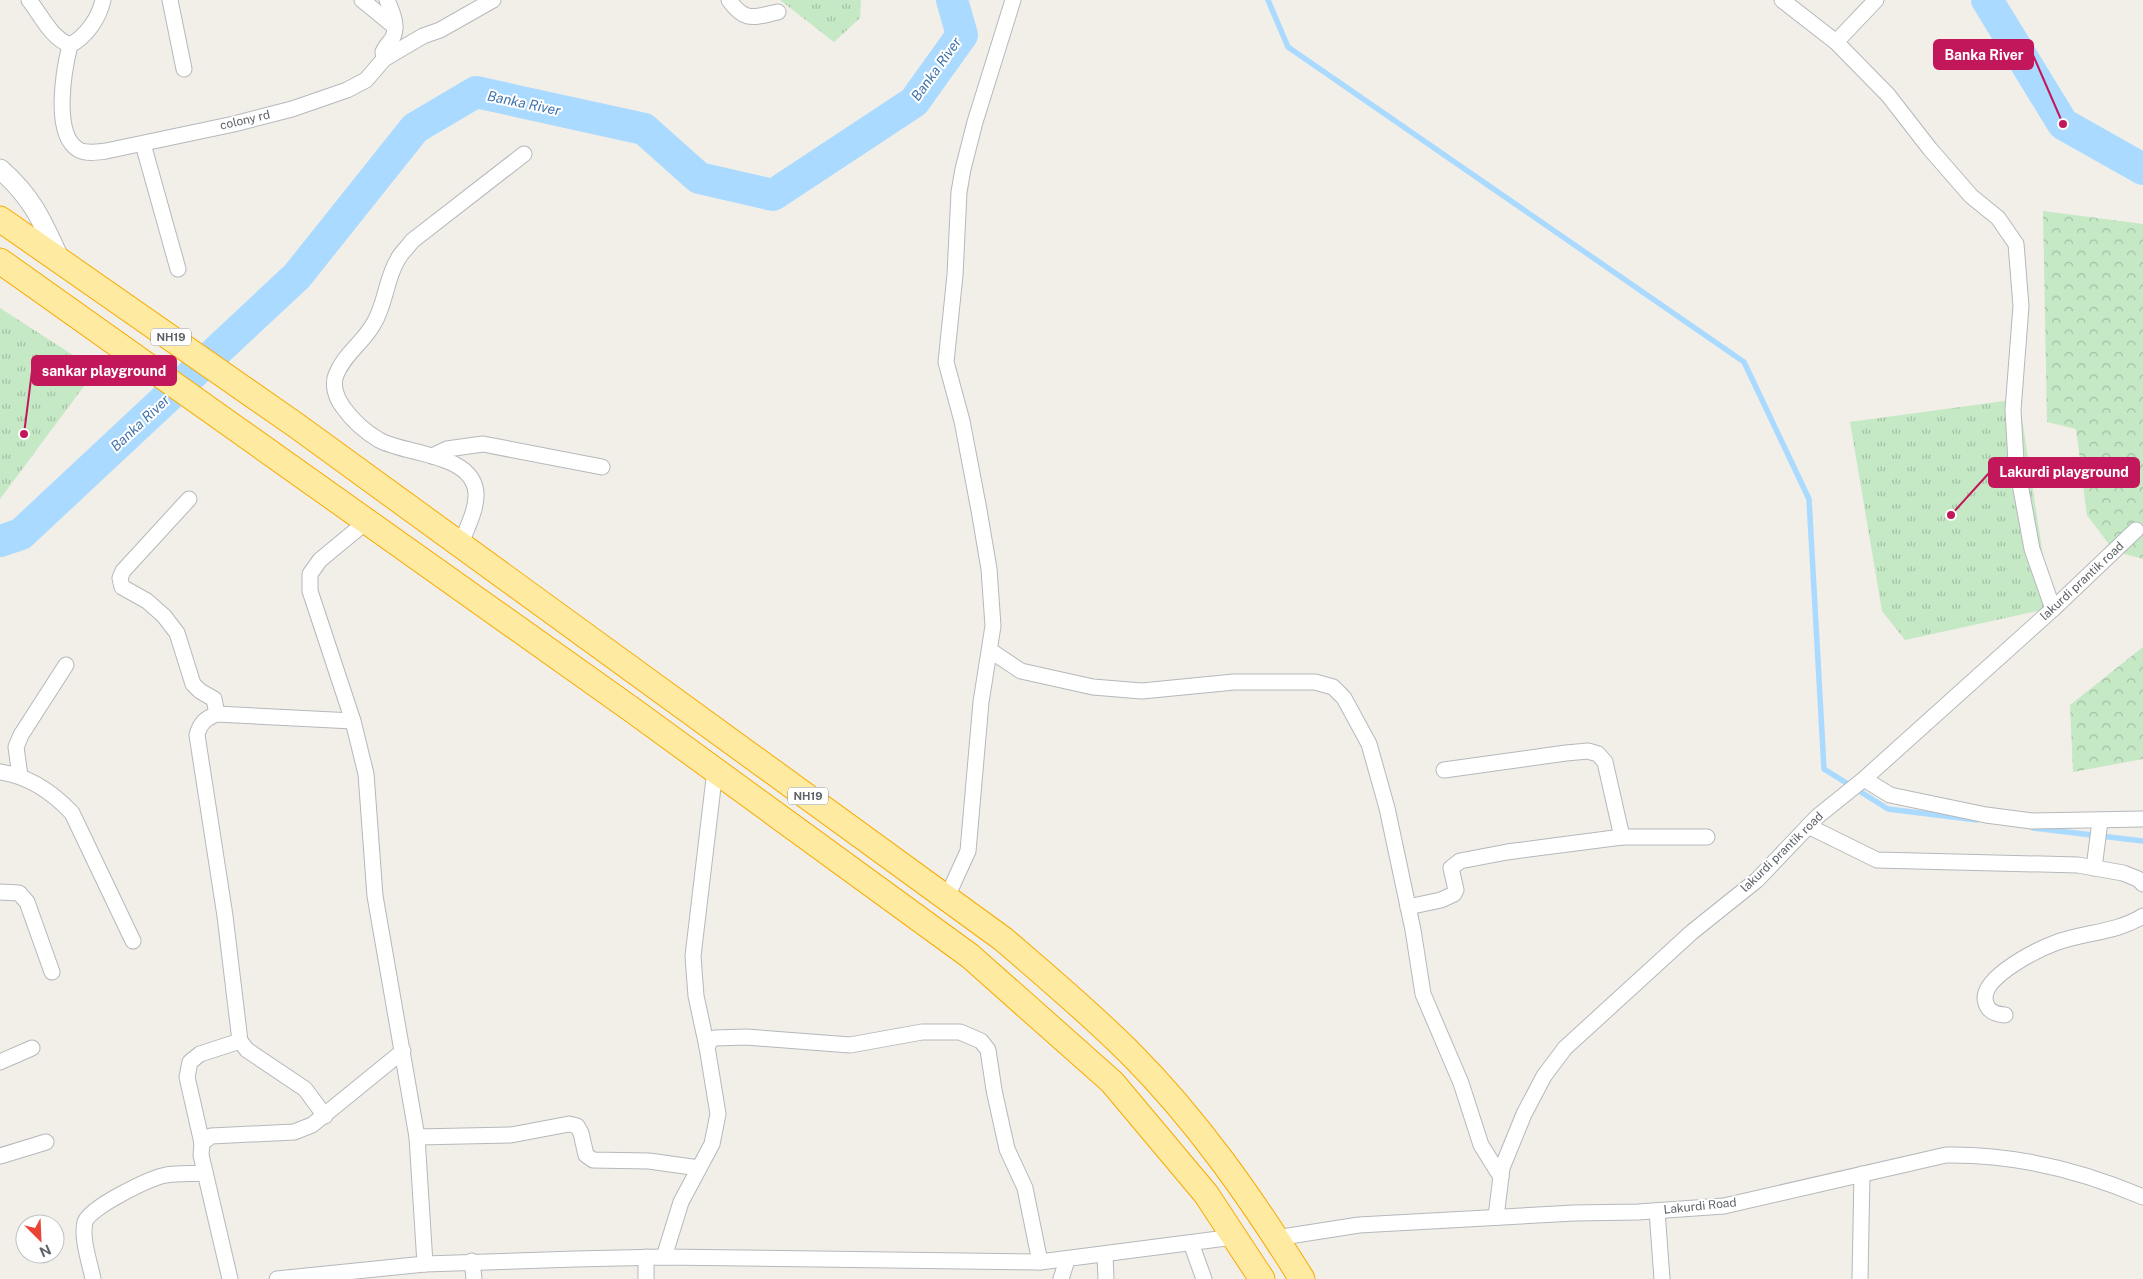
<svg xmlns="http://www.w3.org/2000/svg" width="2143" height="1279" font-family="'Public Sans',sans-serif">
<style>
.grass{fill:url(#grass-tufts)}
.forest{fill:url(#forest-crowns)}
.lines{fill:none;stroke-linecap:round;stroke-linejoin:round}
.stream{stroke:#aadaff;stroke-width:5.5}
.river{stroke:#aadaff;stroke-width:32}
.minor-casing{stroke:#b5b8bc;stroke-width:17}
.tertiary-casing{stroke:#b5b8bc;stroke-width:21}
.trunk-casing{stroke:#f9ab00;stroke-width:27}
.minor{stroke:#fff;stroke-width:15}
.tertiary{stroke:#fff;stroke-width:19}
.trunk{stroke:#feeaa1;stroke-width:25}
.labels{text-anchor:middle;stroke-width:4;stroke-linejoin:round;paint-order:stroke}
.shield{fill:#fff;stroke:#8f9295;stroke-width:1}
.shield-label{font-size:11px;font-weight:bold;fill:#5f6368}
.street-label{font-size:12px;fill:#5f6368;stroke:#fff}
.water-label{font-size:14px;font-style:italic;fill:#4174aa;stroke:#fff}
.leader{fill:none;stroke:#c2185b;stroke-width:2}
.callout-dot{fill:#c2185b;stroke:#fff;stroke-width:2}
.callout{fill:#c2185b;stroke:#c2185b;stroke-width:2}
.callout-label{font-size:14px;text-anchor:middle;font-weight:bold;fill:#fff}
</style>
<defs>
<pattern id="grass-tufts" width="24" height="20" patternUnits="userSpaceOnUse" patternTransform="scale(1.25)"><rect width="24" height="20" fill="#c5e8c5"/><path d="M3 7l-1-3M5 7V3M7 7l1-3M15 17l-1-3M17 17v-4M19 17l1-3" fill="none" stroke="#a3c0a4"/></pattern>
<pattern id="forest-crowns" width="20" height="18" patternUnits="userSpaceOnUse" patternTransform="scale(1.25)"><rect width="20" height="18" fill="#c5e8c5"/><path d="M2 6a3 3 0 1 1 6 0M12 15a3 3 0 1 1 6 0" fill="none" stroke="#a3c0a4"/></pattern>
</defs>
<rect width="100%" height="100%" fill="#f1efe8"/>
<g class="grass">
<polygon points="780,0 861,0 860,18 834,42"/>
<polygon points="0,308 96,370 0,499"/>
<polygon points="2019,399 2051,608 1905,640 1882,611 1850,422"/>
</g>
<g class="forest">
<polygon points="2043,211 2143,224 2143,559 2114,551 2087,515 2076,429 2047,422"/>
<polygon points="2143,647 2143,759 2073,772 2070,705"/>
</g>
<g class="lines">
<g class="stream">
<polyline points="1268,0 1288,47 1744,362 1809,499 1824,769 1888,809 1977,820"/>
<polyline points="2033,828 2143,841"/>
</g>
<g class="river">
<polyline points="1987,0 2063,124 2143,169"/>
<polyline points="0,541 21,534 297,276 415,128 476,92 644,129 699,178 773,195 914,102 962,35 952,0"/>
</g>
<defs>
<g id="minor">
<path d="M29,0c12,15 22,38 41,45 16,-8 29,-27 33,-45"/>
<polyline points="170,0 184,69"/>
<polyline points="362,0 395,27"/>
<path d="M729,0c16,23 25,17 49,12"/>
<polyline points="1782,0 1836,42 1888,95 1930,149 1971,196 1998,218 2016,244 2021,306 2013,410 2016,462 2032,549 2053,609"/>
<polyline points="1836,42 1876,0"/>
<path d="M70,45c-6,24 -18,90 9,105 8,4 18,2 27,1l128,-27 58,-15 55,-19 19,-10 18,-21 39,-23 17,-6 53,-30"/>
<path d="M384,59l-1,-7c2,-5 6,-9 9,-13 7,-12 0,-28 -5,-39"/>
<polyline points="143,144 178,269"/>
<polyline points="432,456 447,449 483,444 602,467"/>
<polyline points="189,499 123,571 120,578 122,587 147,601 164,616 177,633 193,684 200,691 214,699 217,714"/>
<polyline points="366,522 320,560 310,574 310,591 353,721 366,774 375,896 417,1137 425,1264"/>
<path d="M461,544c5,-15 16,-34 15,-51 -3,-40 -70,-38 -97,-53 -15,-9 -27,-20 -36,-33 -7,-9 -11,-22 -7,-32 8,-21 28,-33 38,-52 12,-20 12,-45 24,-64 3,-6 10,-12 14,-18l112,-87"/>
<polyline points="991,651 1021,671 1093,687 1142,691 1234,682 1315,682 1333,687 1344,698 1369,744 1387,808 1413,930 1423,994 1461,1083 1481,1145 1501,1177"/>
<polyline points="1444,770 1566,753 1588,751 1598,754 1605,762 1622,837"/>
<path d="M0,772c29,4 52,20 72,41l61,128"/>
<polyline points="20,776 16,747 21,735 66,665"/>
<polyline points="1864,779 1890,795 1986,815 2032,821 2143,819"/>
<polyline points="1808,826 1877,860 2078,865 2123,873 2138,879 2143,884"/>
<polyline points="2094,868 2100,821"/>
<polyline points="0,892 19,893 27,902 52,972"/>
<polyline points="947,897 968,851 981,702 993,626 989,569 979,510 962,421 946,362 955,275 959,192 963,169 975,122 1013,0"/>
<polyline points="1408,907 1441,900 1454,894 1456,890 1451,868 1460,861 1507,852 1622,837 1707,837"/>
<path d="M2005,1015c-11,-1 -19,-4 -20,-17 0,-22 51,-48 70,-55 29,-11 61,-10 88,-27"/>
<polyline points="707,1047 696,996 693,956 715,770"/>
<polyline points="0,1062 32,1048"/>
<path d="M325,1116l-20,-27 -58,-39 -7,-9 -15,-125 -28,-181c3,-12 9,-17 20,-21l136,7"/>
<polyline points="417,1137 511,1135 569,1124 577,1126 581,1133 586,1155 593,1160 649,1161 699,1168"/>
<polyline points="202,1143 187,1077 190,1062 200,1054 240,1041"/>
<polyline points="0,1156 46,1142"/>
<polyline points="1657,1211 1662,1279"/>
<polyline points="1496,1217 1502,1168 1524,1114 1544,1076 1565,1048 1692,932 1757,880 1818,816 1864,779 2053,609 2136,530"/>
<path d="M1276,1238l83,-13 215,-12 64,-1 86,-6 222,-51c69,-1 134,15 197,42"/>
<polyline points="1191,1243 1204,1279"/>
<polyline points="1105,1255 1106,1279"/>
<polyline points="646,1257 646,1279"/>
<polyline points="664,1257 681,1202 712,1144 718,1114 707,1047 711,1040 715,1038 746,1037 850,1045 922,1032 960,1032 981,1041 988,1050 994,1090 1007,1149 1025,1188 1040,1262"/>
<polyline points="472,1261 474,1279"/>
<path d="M93,1279c-3,-16 -12,-40 -8,-57 5,-15 65,-44 81,-47 13,-2 26,-1 39,-2"/>
<polyline points="230,1279 201,1155 202,1143 211,1136 294,1132 312,1125 403,1051"/>
<polyline points="277,1279 425,1264 575,1259 664,1257 1040,1262 1234,1237"/>
<polyline points="1061,1279 1067,1260"/>
<polyline points="1860,1279 1862,1174"/>
</g>
<path id="tertiary" d="M0,169c33,29 42,52 60,91"/>
<g id="trunk">
<path d="M0,219l297,207 706,513c43,37 87,74 127,114 67,67 122,146 172,226"/>
<polyline points="0,261 631,709 970,956 1112,1082 1206,1194 1262,1279"/>
</g>
</defs>
<use href="#minor" class="minor-casing"/>
<use href="#tertiary" class="tertiary-casing"/>
<use href="#trunk" class="trunk-casing"/>
<use href="#minor" class="minor"/>
<use href="#tertiary" class="tertiary"/>
<use href="#trunk" class="trunk"/>
</g>
<g class="labels">
<g class="shield">
<rect x="151" y="328.5" width="40" height="17" rx="4"/>
<rect x="788" y="787.5" width="40" height="17" rx="4"/>
</g>
<g class="shield-label">
<text x="171" y="341">NH19</text>
<text x="808" y="800">NH19</text>
</g>
<g class="street-label">
<text transform="translate(245 120) rotate(-13)" y="4">colony rd</text>
<text transform="translate(2082 581) rotate(-43)" y="4">lakurdi prantik road</text>
<text transform="translate(1782 852) rotate(-44)" y="4">lakurdi prantik road</text>
<text transform="translate(1700 1206) rotate(-6)" y="4">Lakurdi Road</text>
</g>
<g class="water-label">
<text transform="translate(936 69) rotate(-54)" y="5">Banka River</text>
<text transform="translate(524 103) rotate(12)" y="5">Banka River</text>
<text transform="translate(140 423) rotate(-43)" y="5">Banka River</text>
</g>
</g>
<path class="leader" d="M2063 124L2033 55M24 434L32 371M1951 515L1989 473"/>
<g class="callout-dot">
<circle cx="2063" cy="124" r="5"/>
<circle cx="24" cy="434" r="5"/>
<circle cx="1951" cy="515" r="5"/>
</g>
<g class="callout">
<rect x="1934" y="40" width="99" height="29" rx="5"/>
<rect x="32" y="356" width="144" height="29" rx="5"/>
<rect x="1989" y="458" width="150" height="29" rx="5"/>
</g>
<g class="callout-label">
<text x="1984" y="60">Banka River</text>
<text x="104" y="376">sankar playground</text>
<text x="2064" y="477">Lakurdi playground</text>
</g>
<g transform="translate(40 1239) rotate(156)"><circle r="24" fill="#ffffff" stroke="#bfc1c3"/>
<path d="M0-4L9 19L0 12L-9 19Z" fill="#ea4335"/>
<text y="-8" font-size="14" font-weight="bold" text-anchor="middle" fill="#5f6368">N</text>
</g>
</svg>
